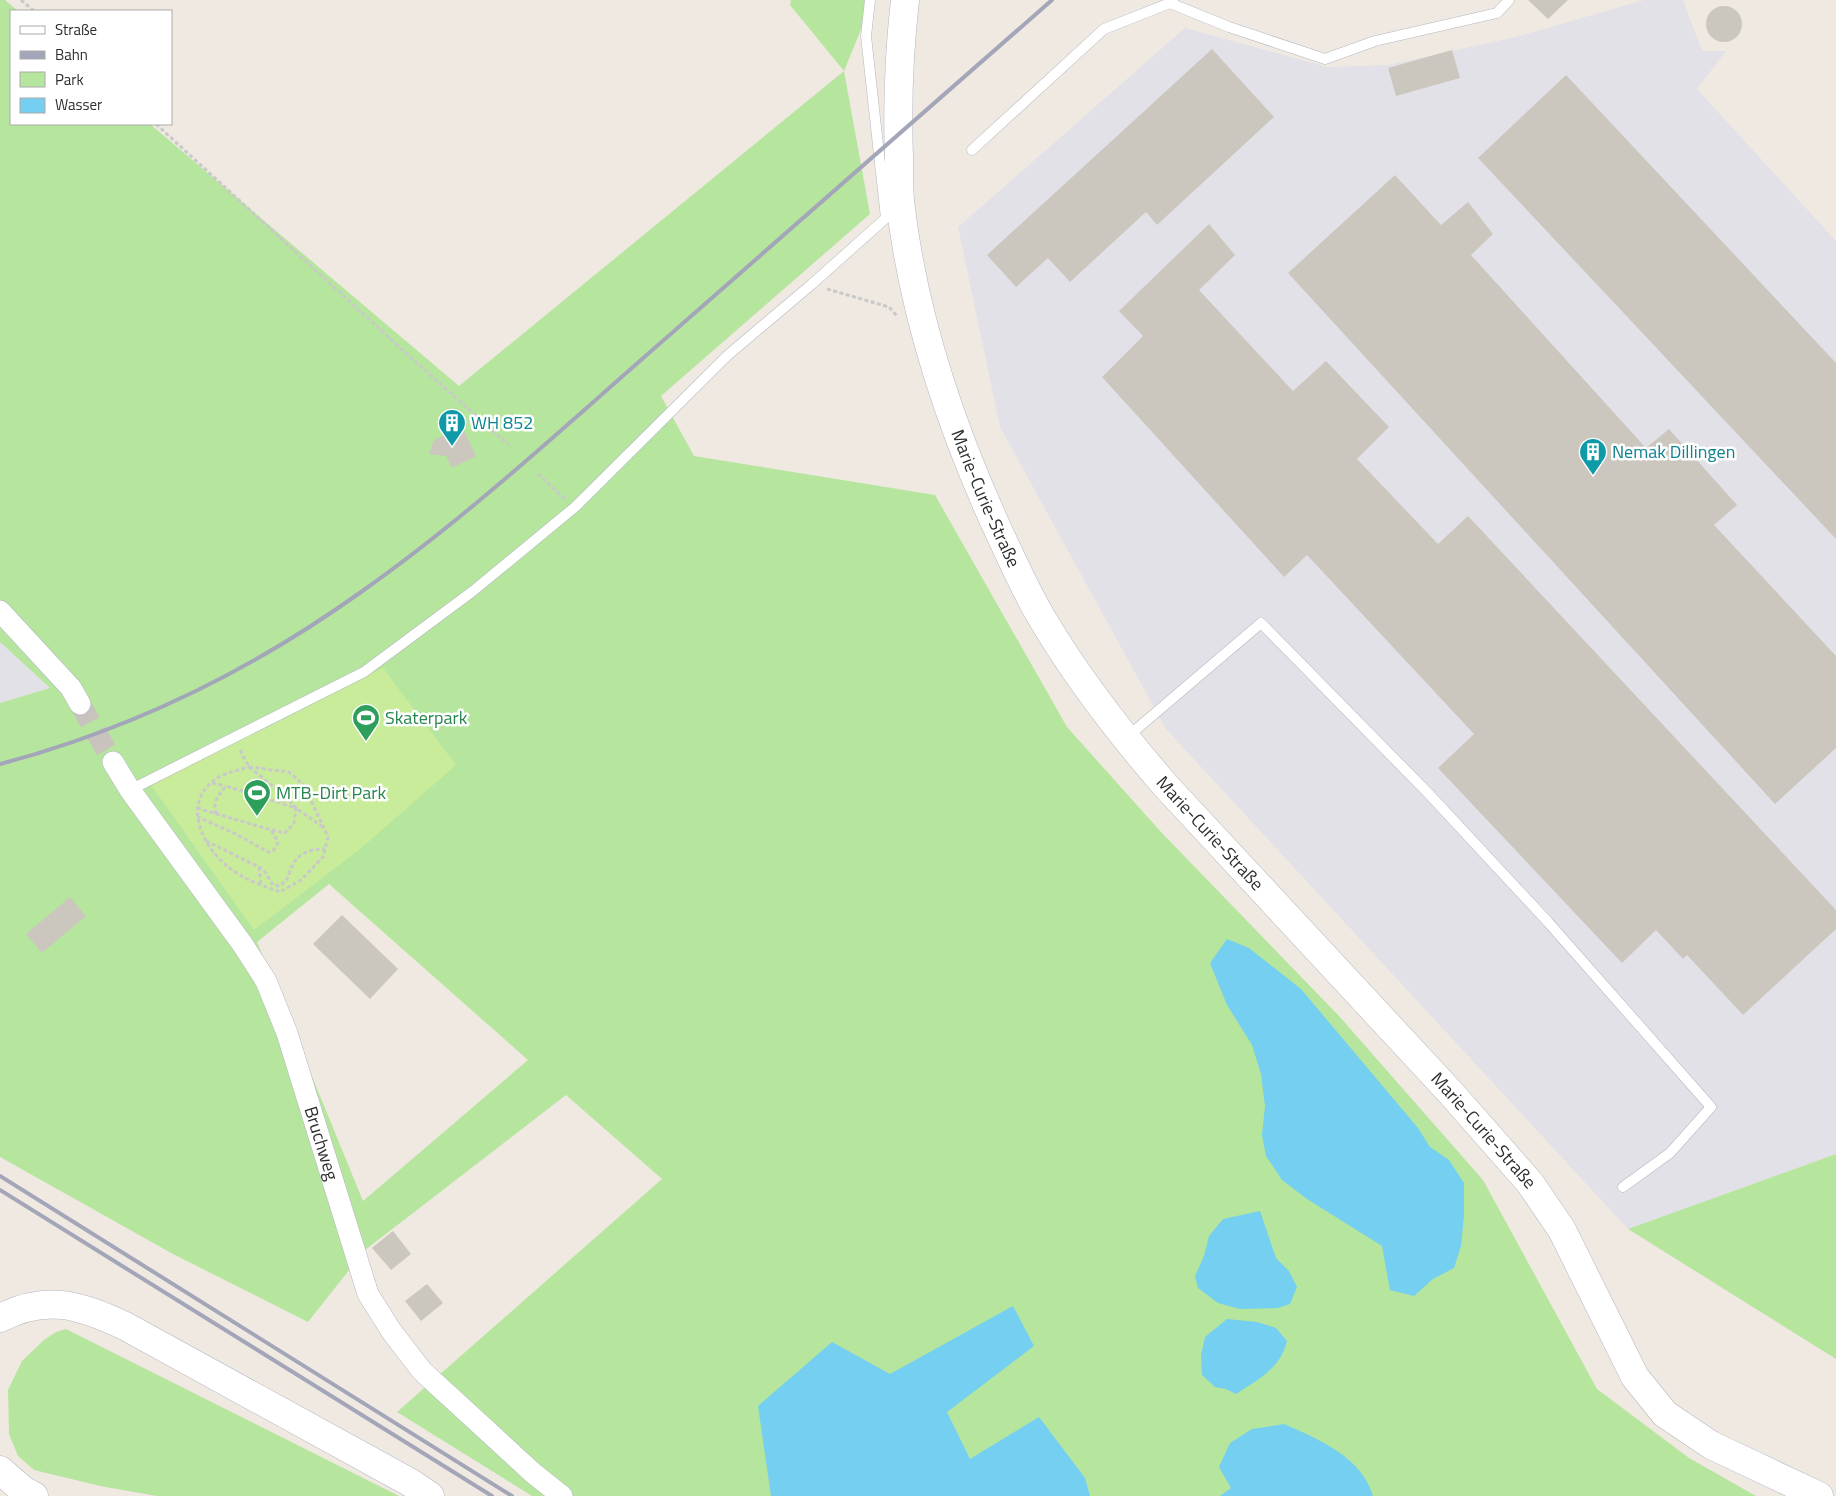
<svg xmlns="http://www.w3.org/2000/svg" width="1836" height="1496" font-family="'Titillium Web',sans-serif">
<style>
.industrial{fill:#e3e1e8}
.green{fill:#b6e59e;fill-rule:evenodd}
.pitch{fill:#c9ec9a}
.water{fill:#75cff0}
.building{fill:#cbc7bf}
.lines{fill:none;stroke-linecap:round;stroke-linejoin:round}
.minor-tunnel{stroke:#c8c4bd;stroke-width:21;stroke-dasharray:21 11;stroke-linecap:butt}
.service-casing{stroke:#b4b7c1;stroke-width:11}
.minor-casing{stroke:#b4b7c1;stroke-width:22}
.secondary-casing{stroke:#b4b7c1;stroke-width:29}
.path{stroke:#c9c9c9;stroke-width:3;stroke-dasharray:4 2.5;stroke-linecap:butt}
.service{stroke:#fff;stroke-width:10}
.minor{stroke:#fff;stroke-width:21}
.secondary{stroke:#fff;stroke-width:28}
.rail{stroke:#a3a6b8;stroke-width:4}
.labels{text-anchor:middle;stroke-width:5;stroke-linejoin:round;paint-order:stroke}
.culture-label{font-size:18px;fill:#0d838f;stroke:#fff;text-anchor:start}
.street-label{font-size:18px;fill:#2e2e2e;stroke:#fff}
.leisure-label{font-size:18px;fill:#27864d;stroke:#fff;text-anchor:start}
</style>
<rect width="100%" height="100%" fill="#efe9e1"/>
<g class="industrial">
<polygon points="1644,0 1683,0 1702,51 1726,51 1697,89 1836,241 1836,1154 1628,1229 1166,729 1000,427 958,227 1185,28 1327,67 1388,65 1516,37"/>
<polygon points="0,642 50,688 0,703"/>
</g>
<g class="green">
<path d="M0,0h5l13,11h-7v113h139l309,262 385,-315 -54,-66 1,-5h82l-29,71 26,143 -209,182 33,60 241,39 132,232 94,105 178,184 144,164 114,209 92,69 67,38h-1224l-135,-84 265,-233 -96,-84 -201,155 -57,72 -135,-68 -173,-97v-454l50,-15 -50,-46zM329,884l199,176 -165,141 -106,-259z"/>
<polygon points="1836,1154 1836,1359 1628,1229"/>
<polygon points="66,1329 399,1496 157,1496 100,1486 34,1470 18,1456 9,1434 8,1390 22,1361 44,1340 56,1332"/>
</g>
<polygon class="pitch" points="383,668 456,765 359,850 254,930 151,785 280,719"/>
<g class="water">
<polygon points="1227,939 1249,948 1301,989 1418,1128 1430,1147 1449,1160 1464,1183 1464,1215 1461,1246 1454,1268 1433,1279 1414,1296 1390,1290 1382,1246 1307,1199 1282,1180 1266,1156 1262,1135 1265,1106 1261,1074 1252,1045 1227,1005 1210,963"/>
<polygon points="1260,1211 1276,1258 1289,1271 1297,1287 1290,1304 1278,1308 1240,1309 1218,1303 1198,1288 1195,1276 1204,1256 1209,1236 1223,1219"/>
<polygon points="1013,1306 1034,1346 947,1412 970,1459 1039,1417 1085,1478 1090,1496 771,1496 758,1406 832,1342 890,1374"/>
<path d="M1227,1319l30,3 19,6 11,13c-7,28 -28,38 -51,53l-10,-5 -11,-2 -13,-12 -1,-20 4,-18z"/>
<path d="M1284,1424c34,15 78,33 89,72h-153l11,-8 -12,-21 11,-24 22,-14z"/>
</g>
<g class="building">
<polygon points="1528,0 1568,0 1548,19"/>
<circle cx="1724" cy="24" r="18"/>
<polygon points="1212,49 1274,117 1157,225 1146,212 1070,282 1048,258 1016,287 987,255"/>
<polygon points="1452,50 1460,78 1396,96 1388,68"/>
<polygon points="1566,75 1836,363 1836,539 1478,158"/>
<polygon points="1395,175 1441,225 1468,202 1493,234 1471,255 1646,448 1669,429 1737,505 1714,525 1836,656 1836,748 1775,804 1288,273"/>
<polygon points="1209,224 1235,255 1199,290 1293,391 1326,361 1389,427 1357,459 1438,544 1468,516 1836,910 1836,929 1743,1015 1687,955 1683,959 1656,930 1622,963 1438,768 1474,734 1307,555 1284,577 1102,377 1143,336 1119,311"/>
<polygon points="462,427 476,456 452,468 446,456 429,454 434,440"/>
<polygon points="70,897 86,916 42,953 26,934"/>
<polygon points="342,915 398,969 370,999 313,944"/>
<polygon points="393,1231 411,1254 391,1270 372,1248"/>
<polygon points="427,1284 443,1303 421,1321 405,1301"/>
</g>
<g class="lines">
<polyline class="minor-tunnel" points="80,704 113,762"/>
<defs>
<g id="service">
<polyline points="1170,3 1229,27 1325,59 1375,41 1497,13 1509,0"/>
<polyline points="972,150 1104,29 1170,3 1173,0"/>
<polyline points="1126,738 1261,623 1429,794 1548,922 1711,1107 1670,1153 1623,1187"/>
<polyline points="130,790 364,672 473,591 575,507 728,355 812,284 886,218 866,36 870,0"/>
</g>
<g id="minor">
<polyline points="0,611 71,688 80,704"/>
<path id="s1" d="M113,762l17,28 113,155 23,36 21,52 81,261 24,38 30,39 111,102 29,23"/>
</g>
<g id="secondary">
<path id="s2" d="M905,0c-6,53 -8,105 -6,158 0,14 0,29 1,43 13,114 51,227 99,331 14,30 27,60 44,88 35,59 77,113 122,165l285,307 80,91 32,47 73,147 30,37 46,31 108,51"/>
<path d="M0,1318c47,-24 80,-13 125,8l286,157 19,13"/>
<polyline points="0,1470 23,1490 34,1496"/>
</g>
</defs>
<use href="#service" class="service-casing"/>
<use href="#minor" class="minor-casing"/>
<use href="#secondary" class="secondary-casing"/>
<g class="path">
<polyline points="21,0 34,11"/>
<polyline points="156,124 409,356 509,445"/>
<polyline points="827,289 889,307 897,316"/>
<polyline points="538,474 565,499"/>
<polyline points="240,750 249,767 284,795 296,808 324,828"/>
<path d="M249,767l40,5 15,13 24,52 -5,20 -22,23 -21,12c-16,-6 -35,-12 -49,-23 -29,-21 -52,-68 -12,-92 9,-5 20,-7 30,-10z"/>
<polyline points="212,783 226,786"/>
<polyline points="197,808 271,830 278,842 274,850 268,852 234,833 198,817"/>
<path d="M216,814c-4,-13 3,-19 10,-28l70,22 -2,15 -9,10 -13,-3"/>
<path d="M206,841l53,26 6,5 8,13 7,1c12,-11 6,-8 12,-20 7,-14 20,-17 33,-17"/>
<polyline points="259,867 261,885"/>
</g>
<use href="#service" class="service"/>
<use href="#minor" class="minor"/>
<use href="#secondary" class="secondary"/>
<g class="rail">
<path d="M0,764c129,-34 252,-94 361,-172 108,-76 205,-167 304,-253 129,-113 258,-226 387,-339"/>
<polyline points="0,1176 512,1496"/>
<polyline points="0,1190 492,1496"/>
</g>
</g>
<defs>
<symbol id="building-pin" viewBox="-11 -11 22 30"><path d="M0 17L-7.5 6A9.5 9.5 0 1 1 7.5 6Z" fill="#0f9aa8" stroke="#fff"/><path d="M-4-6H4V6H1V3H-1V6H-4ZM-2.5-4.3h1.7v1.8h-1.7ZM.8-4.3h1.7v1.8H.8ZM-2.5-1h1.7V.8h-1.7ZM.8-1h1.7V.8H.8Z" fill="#fff"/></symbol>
<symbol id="stadium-pin" viewBox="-11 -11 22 30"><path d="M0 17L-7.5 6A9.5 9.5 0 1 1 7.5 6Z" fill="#2e9e5b" stroke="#fff"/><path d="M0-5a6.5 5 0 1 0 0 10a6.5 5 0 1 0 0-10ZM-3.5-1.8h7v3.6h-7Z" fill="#fff"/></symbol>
</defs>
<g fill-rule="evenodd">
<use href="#building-pin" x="436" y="407" width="32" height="43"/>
<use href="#building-pin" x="1577" y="436" width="32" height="43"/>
<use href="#stadium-pin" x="350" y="702" width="32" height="43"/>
<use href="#stadium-pin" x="241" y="777" width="32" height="43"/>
</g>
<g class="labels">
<g class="culture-label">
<text x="471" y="429">WH 852</text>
<text x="1612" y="458">Nemak Dillingen</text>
</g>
<g class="street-label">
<text dy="6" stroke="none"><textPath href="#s2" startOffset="512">Marie-Curie-Straße</textPath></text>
<text dy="6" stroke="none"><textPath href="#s2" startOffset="918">Marie-Curie-Straße</textPath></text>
<text dy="6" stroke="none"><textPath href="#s2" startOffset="1322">Marie-Curie-Straße</textPath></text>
<text dy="6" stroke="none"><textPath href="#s1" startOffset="439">Bruchweg</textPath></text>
</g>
<g class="leisure-label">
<text x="385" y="724">Skaterpark</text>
<text x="276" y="799">MTB-Dirt Park</text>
</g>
</g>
<rect x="10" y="10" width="162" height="115" fill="#ffffff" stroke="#ababab"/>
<rect x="20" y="26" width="25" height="8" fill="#ffffff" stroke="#ababab"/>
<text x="55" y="35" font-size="15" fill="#2e2e2e">Straße</text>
<rect x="20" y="51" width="25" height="8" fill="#a3a6b8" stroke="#ababab"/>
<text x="55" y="60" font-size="15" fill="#2e2e2e">Bahn</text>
<rect x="20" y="72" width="25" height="15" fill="#b6e59e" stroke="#ababab"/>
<text x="55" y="85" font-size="15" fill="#2e2e2e">Park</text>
<rect x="20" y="98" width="25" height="15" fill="#75cff0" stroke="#ababab"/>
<text x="55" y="110" font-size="15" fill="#2e2e2e">Wasser</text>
</svg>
